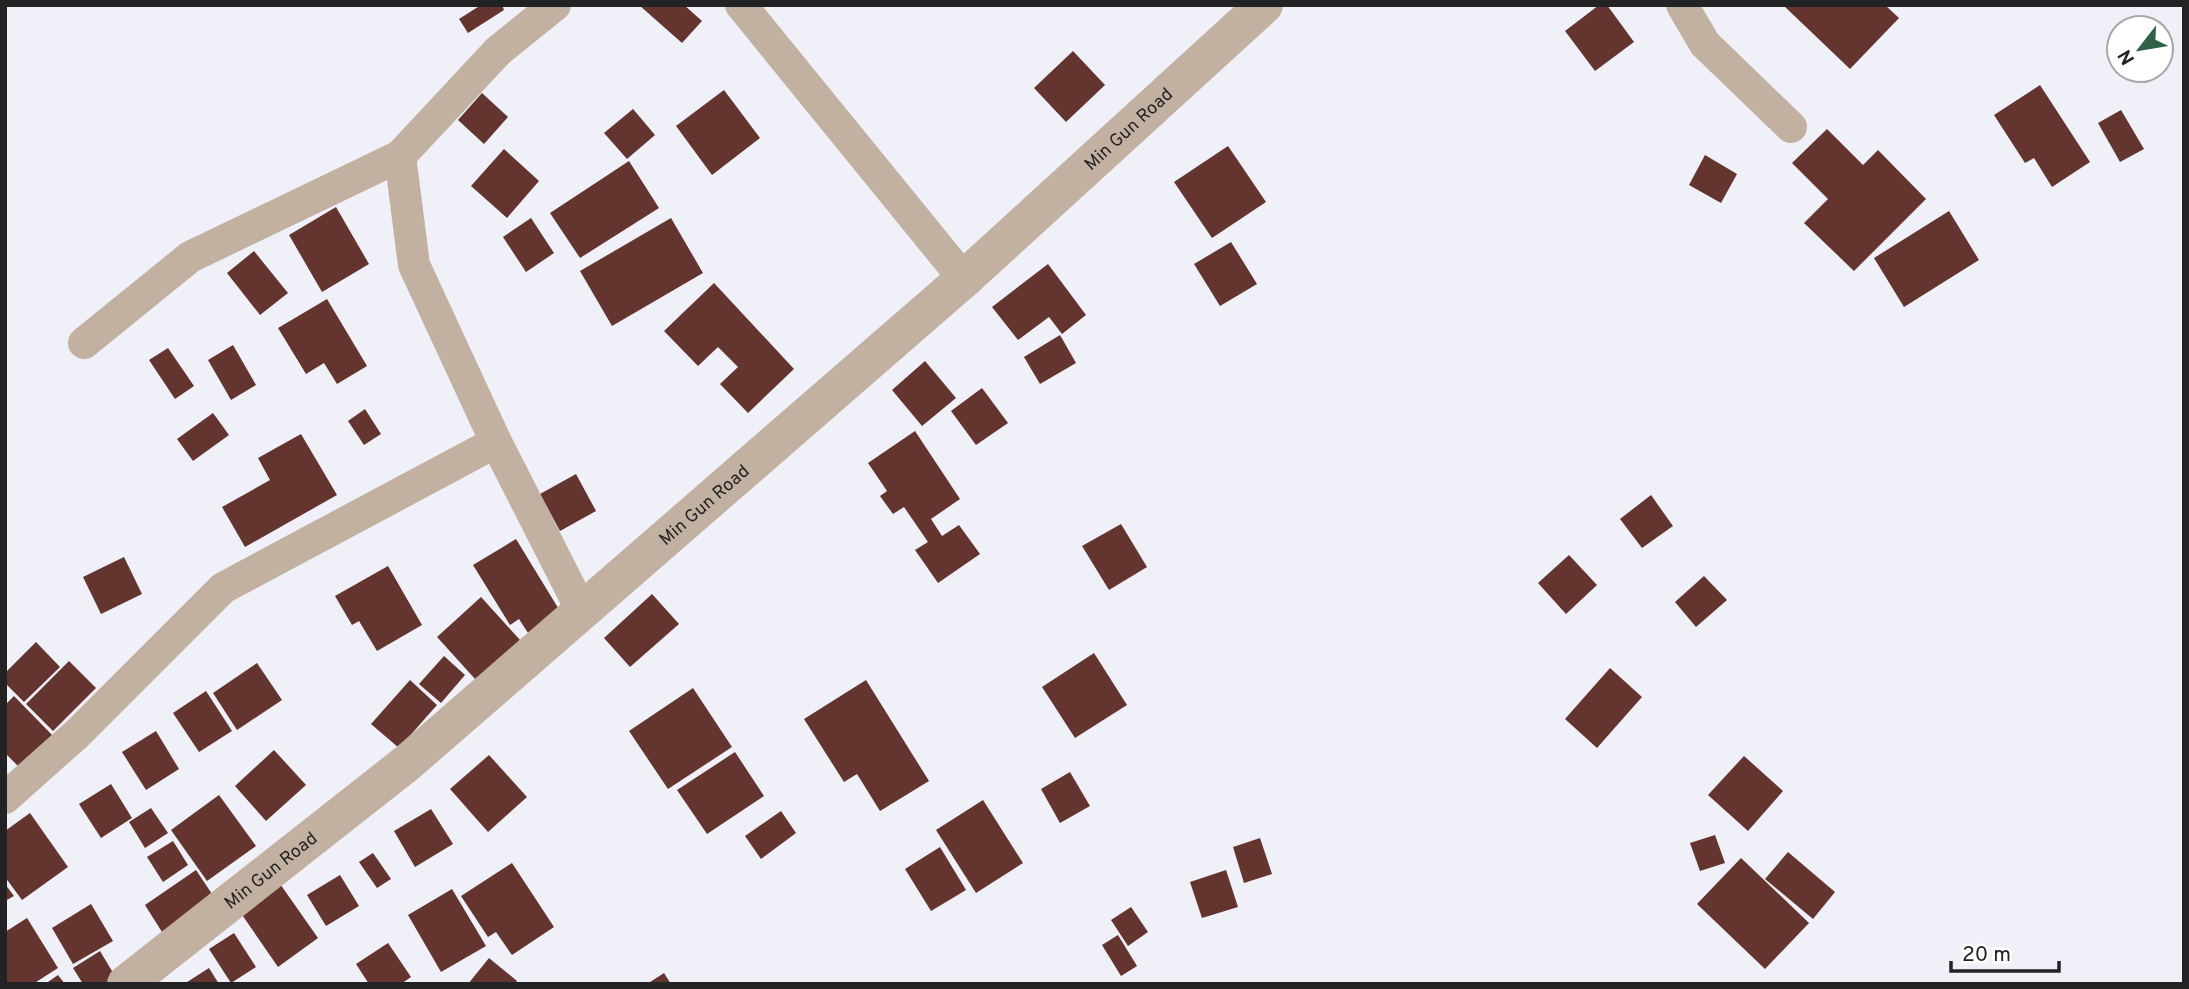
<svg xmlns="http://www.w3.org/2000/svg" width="2189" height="989" font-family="Overpass,sans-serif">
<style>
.building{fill:#64342e}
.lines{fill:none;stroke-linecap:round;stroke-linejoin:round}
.minor{stroke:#c2b1a0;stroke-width:32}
.tertiary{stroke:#c2b1a0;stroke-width:38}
.labels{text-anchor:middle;stroke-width:7;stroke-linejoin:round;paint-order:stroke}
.street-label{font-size:18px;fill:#232326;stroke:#fff}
</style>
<rect width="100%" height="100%" fill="#f0f0f8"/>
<g class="building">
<polygon points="481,5 502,5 504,10 468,33 459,19"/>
<polygon points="639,5 684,5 702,21 682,43"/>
<polygon points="1599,5 1607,5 1634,42 1595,71 1565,31"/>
<polygon points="1783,5 1885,5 1899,18 1850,69"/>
<polygon points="1073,51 1105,85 1066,122 1034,88"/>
<polygon points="2040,85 2090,162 2052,187 2034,158 2025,163 1994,115"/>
<polygon points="724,90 760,138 712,175 676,126"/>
<polygon points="482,93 508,117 484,144 458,120"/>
<polygon points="633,109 655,135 627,159 604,133"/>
<polygon points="2121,110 2144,149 2120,162 2098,123"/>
<polygon points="1827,129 1863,165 1878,150 1926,199 1854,271 1804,223 1828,199 1792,163"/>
<polygon points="1228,146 1266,202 1212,238 1174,182"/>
<polygon points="504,149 539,181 507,218 471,186"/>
<polygon points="1705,155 1737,174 1721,203 1689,185"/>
<polygon points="629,161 659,208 580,258 550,213"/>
<polygon points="336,207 369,264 322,292 289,235"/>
<polygon points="1949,211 1979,260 1904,307 1874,258"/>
<polygon points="531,218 554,253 526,272 503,237"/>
<polygon points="671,218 703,273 612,326 580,271"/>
<polygon points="1231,242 1257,284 1220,306 1194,264"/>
<polygon points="254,251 288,293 260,315 227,273"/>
<polygon points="1048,264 1086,315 1062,334 1049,317 1018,340 992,307"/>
<polygon points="714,283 794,369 748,413 720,384 738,367 718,347 698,366 664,331"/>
<polygon points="327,299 367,366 337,384 324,363 306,374 278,328"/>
<polygon points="1060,335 1076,363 1040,384 1024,357"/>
<polygon points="233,345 256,385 231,400 208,360"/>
<polygon points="168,348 194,386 175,399 149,360"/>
<polygon points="925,361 956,398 922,426 892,390"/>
<polygon points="982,388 1008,423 976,445 951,411"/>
<polygon points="365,409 381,434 364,445 348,421"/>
<polygon points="213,413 229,435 193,461 177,439"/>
<polygon points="915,431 960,499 931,519 942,536 959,525 980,554 938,583 915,550 928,542 904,507 893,514 880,496 887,491 868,463"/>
<polygon points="301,434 337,495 245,547 222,507 270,480 258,458"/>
<polygon points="576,474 596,511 560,531 540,494"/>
<polygon points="1651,495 1673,526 1642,548 1620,519"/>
<polygon points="1121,524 1147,567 1109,590 1082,546"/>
<polygon points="516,539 563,616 530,636 519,619 510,625 473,565"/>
<polygon points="1569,555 1597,585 1566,614 1538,583"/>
<polygon points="124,557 142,594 101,614 83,577"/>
<polygon points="388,566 422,625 377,651 359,621 352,625 335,596"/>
<polygon points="1704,576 1727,600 1696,627 1675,602"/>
<polygon points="652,594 679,624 630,667 604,638"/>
<polygon points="481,597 520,640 476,680 437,637"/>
<polygon points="36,642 60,667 24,702 5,683 5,673"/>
<polygon points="1094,653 1127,705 1075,738 1042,687"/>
<polygon points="444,656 465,675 441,703 419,684"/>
<polygon points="69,661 96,688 53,731 26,704"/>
<polygon points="257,663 282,700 237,730 213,693"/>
<polygon points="1610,668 1642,697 1597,748 1565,719"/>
<polygon points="410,680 437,705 399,748 371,724"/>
<polygon points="866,680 929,781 880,811 857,774 844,782 804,719"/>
<polygon points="693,688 732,747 668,789 629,731"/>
<polygon points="206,691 232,731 199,752 173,713"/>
<polygon points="14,696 54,737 21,769 5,753 5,705"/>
<polygon points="156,731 179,769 146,790 122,752"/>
<polygon points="274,750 306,785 266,821 235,786"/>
<polygon points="735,752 764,796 707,834 677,790"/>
<polygon points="489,755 527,797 488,832 450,789"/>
<polygon points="1744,756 1783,791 1748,831 1708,795"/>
<polygon points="1070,772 1090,806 1060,823 1041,789"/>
<polygon points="111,784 132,818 101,838 79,804"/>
<polygon points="219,795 256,846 207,881 171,830"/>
<polygon points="983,800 1023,863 976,893 936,830"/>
<polygon points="151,808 168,833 145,848 129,822"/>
<polygon points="431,809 453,844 415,867 394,831"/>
<polygon points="781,811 796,833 761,859 745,836"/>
<polygon points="30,813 68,867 22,900 5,877 5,831"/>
<polygon points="1715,835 1725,863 1700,871 1690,843"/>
<polygon points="1260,838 1272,874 1244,883 1233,847"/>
<polygon points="173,841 188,865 163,882 147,857"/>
<polygon points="940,847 966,890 931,911 905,869"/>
<polygon points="1788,852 1835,892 1813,919 1765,879"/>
<polygon points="373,853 391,879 377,888 359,862"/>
<polygon points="1741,858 1809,923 1765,969 1697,904"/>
<polygon points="512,863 554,927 512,955 496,932 488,937 461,896"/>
<polygon points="196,870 214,897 162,932 145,905"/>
<polygon points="1226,870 1238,907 1202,918 1190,882"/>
<polygon points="340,875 359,906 326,926 307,895"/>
<polygon points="278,881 318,938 278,967 238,909"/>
<polygon points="5,884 14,896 5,901"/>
<polygon points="452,889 486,946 441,972 408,915"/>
<polygon points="91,904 113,941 73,964 52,928"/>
<polygon points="1131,907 1148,932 1128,946 1111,920"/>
<polygon points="27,918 58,968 33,984 6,984 5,932"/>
<polygon points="234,933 256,967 231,983 209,949"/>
<polygon points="1118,935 1137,966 1121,976 1102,945"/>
<polygon points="388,943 411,977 401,984 369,984 356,964"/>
<polygon points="100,951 118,981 114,984 83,984 73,968"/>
<polygon points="489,958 517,981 515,984 468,984"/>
<polygon points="209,968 219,984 184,984"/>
<polygon points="664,973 671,984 647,984"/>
<polygon points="58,975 65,984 45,984"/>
</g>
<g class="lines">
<g class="minor">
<polyline points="741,5 964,279"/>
<polyline points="1682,5 1705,44 1791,127"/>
<polyline points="400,156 414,265 496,442 582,611"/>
<polyline points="84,343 190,257 400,156 498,51 555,5"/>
<polyline points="5,798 78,733 223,588 496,442"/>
</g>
<path class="tertiary" id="s1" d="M126,984l281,-221 557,-484 300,-274"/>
</g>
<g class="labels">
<g class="street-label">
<text dy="6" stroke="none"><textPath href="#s1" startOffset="1318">Min Gun Road</textPath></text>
<text dy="6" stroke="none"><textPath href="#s1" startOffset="751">Min Gun Road</textPath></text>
<text dy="6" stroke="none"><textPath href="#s1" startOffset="184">Min Gun Road</textPath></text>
</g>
</g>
<rect width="2189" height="989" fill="none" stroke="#232326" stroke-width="14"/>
<g transform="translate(2140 49) rotate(239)"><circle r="33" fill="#ffffff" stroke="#a7a7a8" stroke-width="2"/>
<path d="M0-5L12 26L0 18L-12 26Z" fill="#2f6246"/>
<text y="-10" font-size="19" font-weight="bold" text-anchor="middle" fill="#232326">N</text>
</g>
<path d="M1951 961v10h108v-10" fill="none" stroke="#232326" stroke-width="3.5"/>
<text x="1962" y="961" font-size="21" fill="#232326" stroke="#ffffff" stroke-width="5" paint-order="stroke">20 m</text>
</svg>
